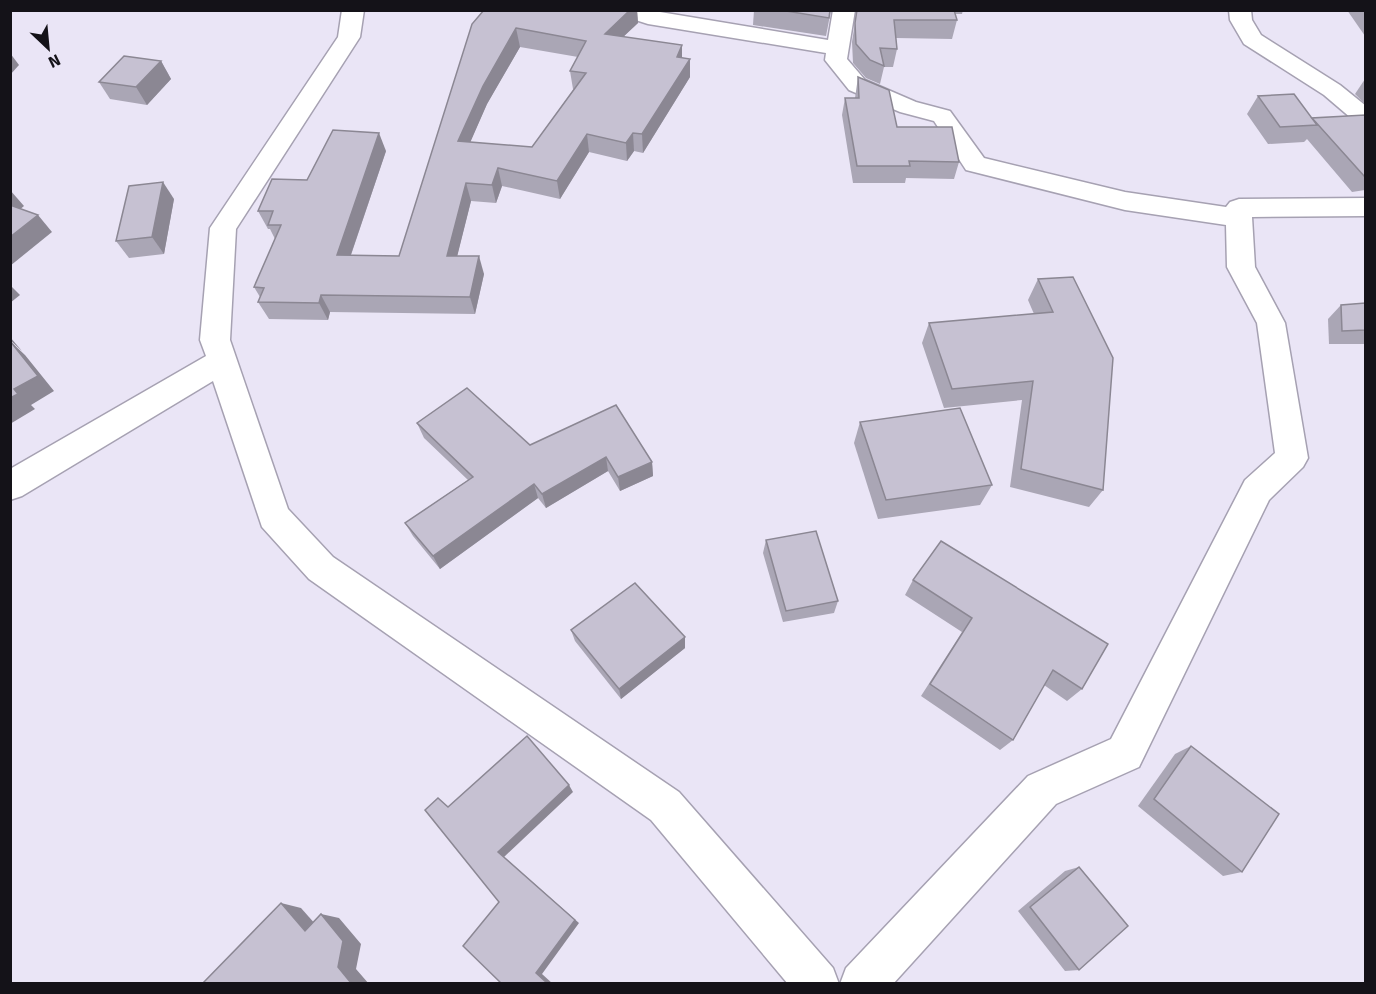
<svg xmlns="http://www.w3.org/2000/svg" width="1376" height="994" font-family="Signika,sans-serif">
<style>
.lines{fill:none;stroke-linecap:round;stroke-linejoin:round}
.street-casing{stroke:#a6a1b2;stroke-width:3}
.street{fill:#fff;fill-rule:evenodd}
.wall{fill:#aaa6b5;fill-rule:evenodd}
.shaded-wall{fill:#8b8793}
.building{fill:#c6c1d2;stroke:#8b8793;stroke-width:1.5;fill-rule:evenodd}
</style>
<rect width="100%" height="100%" fill="#eae5f6"/>
<g class="lines">
<defs>
<g id="street">
<polygon points="342,10 364,10 360,37 236,229 230,340 288,509 333,557 679,792 833,968 839,984 788,984 651,820 309,579 262,527 213,381 22,496 10,500 10,469 206,356 200,340 210,228 338,37"/>
<polygon points="618,10 648,10 828,40 833,10 855,10 847,59 865,80 916,102 950,111 984,158 1125,192 1226,207 1230,202 1239,199 1366,198 1366,216 1252,217 1255,267 1285,323 1308,458 1303,467 1269,500 1139,767 1056,804 893,984 840,984 846,968 1028,776 1111,739 1245,480 1275,453 1257,323 1227,267 1226,225 1125,210 966,170 934,121 900,112 849,90 825,60 826,53 648,24 620,15"/>
<polygon points="1229,10 1251,10 1252,20 1261,35 1340,85 1366,106 1366,126 1358,124 1324,95 1244,44 1230,20"/>
</g>
</defs>
<use href="#street" class="street-casing"/>
<use href="#street" class="street"/>
</g>
<g class="wall">
<path d="M484,10h153l1,13 -15,14 59,8v13l8,19 -47,76 -9,-2 -7,10 -38,-9 -29,47 -58,-13 -6,17 -25,-2 -14,55 27,18 -9,40 -145,-2 -2,8 -59,-1 -11,-17 2,-5 -6,-10 21,-48 -5,-10h-2l-10,-18 49,-31 79,-29 -35,104 48,1zM520,47l58,10 -8,14 3,18h1l-42,58 -62,-5 17,-38z"/>
<polygon points="754,10 831,10 826,36 753,25"/>
<polygon points="857,10 963,10 962,14 955,14 957,20 952,39 896,38 897,49 893,67 884,67 880,84 866,78 853,63 852,42"/>
<polygon points="1347,10 1365,10 1365,36"/>
<polygon points="161,61 171,79 147,105 110,99 99,82"/>
<polygon points="858,77 897,127 959,162 954,179 906,178 905,183 853,183 842,115 845,98 855,98"/>
<polygon points="1365,79 1365,104 1355,94"/>
<polygon points="1258,96 1312,118 1365,115 1365,190 1352,192 1307,139 1304,142 1268,144 1247,114"/>
<polygon points="174,199 164,254 129,258 116,241"/>
<polygon points="1073,277 1103,490 1089,507 1010,487 1022,400 944,408 922,343 929,323 1034,314 1028,300 1038,279"/>
<polygon points="1365,303 1365,344 1329,344 1328,319 1341,305"/>
<polygon points="860,422 992,485 980,505 878,519 854,443"/>
<polygon points="417,423 530,445 652,462 653,476 620,491 608,471 546,508 538,498 440,569 413,536 405,523 468,480 424,438"/>
<polygon points="766,540 838,601 834,613 783,622 763,553"/>
<polygon points="913,580 1082,689 1067,701 1044,685 1013,740 1000,750 921,696 962,632 905,595"/>
<polygon points="571,630 685,648 621,699 575,641"/>
<polygon points="1191,746 1242,872 1223,876 1138,806 1175,754"/>
<polygon points="1079,867 1079,970 1065,971 1018,911 1065,871"/>
<polygon points="1204,982 1223,982 1225,984 1203,984"/>
</g>
<g class="shaded-wall">
<polygon points="630,10 637,10 638,23 607,52 605,34"/>
<polygon points="516,28 520,47 487,104 463,159 458,141 483,86"/>
<polygon points="682,45 682,63 677,57"/>
<polygon points="10,53 19,65 10,75"/>
<polygon points="690,59 690,77 643,153 642,134"/>
<polygon points="161,61 171,79 147,105 136,87"/>
<polygon points="379,133 386,151 345,272 337,255"/>
<polygon points="633,133 634,151 627,161 626,143"/>
<polygon points="587,134 589,152 560,199 557,181"/>
<polygon points="498,168 502,186 496,203 492,185"/>
<polygon points="163,182 174,199 164,254 152,237"/>
<polygon points="466,183 471,201 453,273 447,256"/>
<polygon points="10,190 24,206 11,217 10,216"/>
<polygon points="38,215 52,232 10,266 10,237"/>
<polygon points="479,256 484,274 475,314 470,297"/>
<polygon points="10,285 20,295 10,303"/>
<polygon points="321,295 330,312 328,320 319,303"/>
<polygon points="10,337 22,351 10,340"/>
<polygon points="10,341 25,355 54,391 31,405 35,409 10,424 10,398 14,389"/>
<polygon points="606,457 608,471 546,508 542,494"/>
<polygon points="652,462 653,476 620,491 618,477"/>
<polygon points="534,484 538,498 440,569 433,556"/>
<polygon points="685,637 685,648 621,699 619,689"/>
<polygon points="569,785 573,792 504,857 579,923 542,974 553,984 548,984 536,973 498,852"/>
<polygon points="281,903 301,908 324,934 305,931"/>
<polygon points="321,914 339,918 361,944 356,969 369,984 351,984 338,967"/>
</g>
<g class="building">
<path d="M484,10h146l-25,24 77,11 -5,12 13,2 -48,75 -9,-1 -7,10 -39,-9 -30,47 -59,-13 -6,17 -26,-2 -19,73h32l-9,41 -149,-2 -2,8 -61,-1 6,-14 -10,-1 27,-62h-13l5,-14h-15l14,-32 35,1 26,-50 46,3 -42,122 62,1 73,-232zM516,28l70,13 -16,30 16,2 -54,74 -74,-6 25,-55z"/>
<polygon points="780,10 830,10 829,18"/>
<polygon points="857,10 954,10 957,20 894,20 897,49 880,48 884,66 870,60 856,44 855,23"/>
<polygon points="124,56 161,61 136,87 99,82"/>
<polygon points="858,77 889,90 897,127 952,127 959,162 909,161 910,166 857,166 845,98 859,98"/>
<polygon points="1294,94 1317,125 1280,127 1258,96"/>
<polygon points="1365,115 1365,177 1312,118"/>
<polygon points="163,182 152,237 116,241 129,186"/>
<polygon points="10,205 38,215 10,237"/>
<polygon points="1073,277 1113,358 1103,490 1021,469 1033,381 952,389 929,323 1053,312 1038,279"/>
<polygon points="1365,303 1365,330 1342,331 1341,305"/>
<polygon points="10,341 38,376 14,389 18,394 10,398"/>
<polygon points="467,388 530,445 616,405 652,462 618,477 606,457 542,494 534,484 433,556 405,523 473,477 417,423"/>
<polygon points="960,408 992,485 886,500 860,422"/>
<polygon points="816,531 838,601 786,611 766,540"/>
<polygon points="941,541 1108,644 1082,689 1053,670 1013,740 930,684 972,618 913,580"/>
<polygon points="635,583 685,637 619,689 571,630"/>
<polygon points="527,736 569,785 498,852 575,920 536,973 548,984 502,984 463,946 499,902 425,810 438,798 448,807"/>
<polygon points="1191,746 1279,814 1242,872 1154,799"/>
<polygon points="1079,867 1128,926 1079,970 1030,907"/>
<polygon points="281,903 305,931 321,914 343,941 338,967 351,983 351,984 202,984"/>
</g>
<rect width="1376" height="994" fill="none" stroke="#141218" stroke-width="24"/>
<g transform="translate(48 48) rotate(154)" stroke="#eae5f6" stroke-width="4.5" paint-order="stroke">
<path d="M0-4.5L10 22L0 15L-10 22Z" fill="#141218"/>
<text y="-9" font-size="16" font-weight="bold" text-anchor="middle" fill="#141218">N</text>
</g>
</svg>
